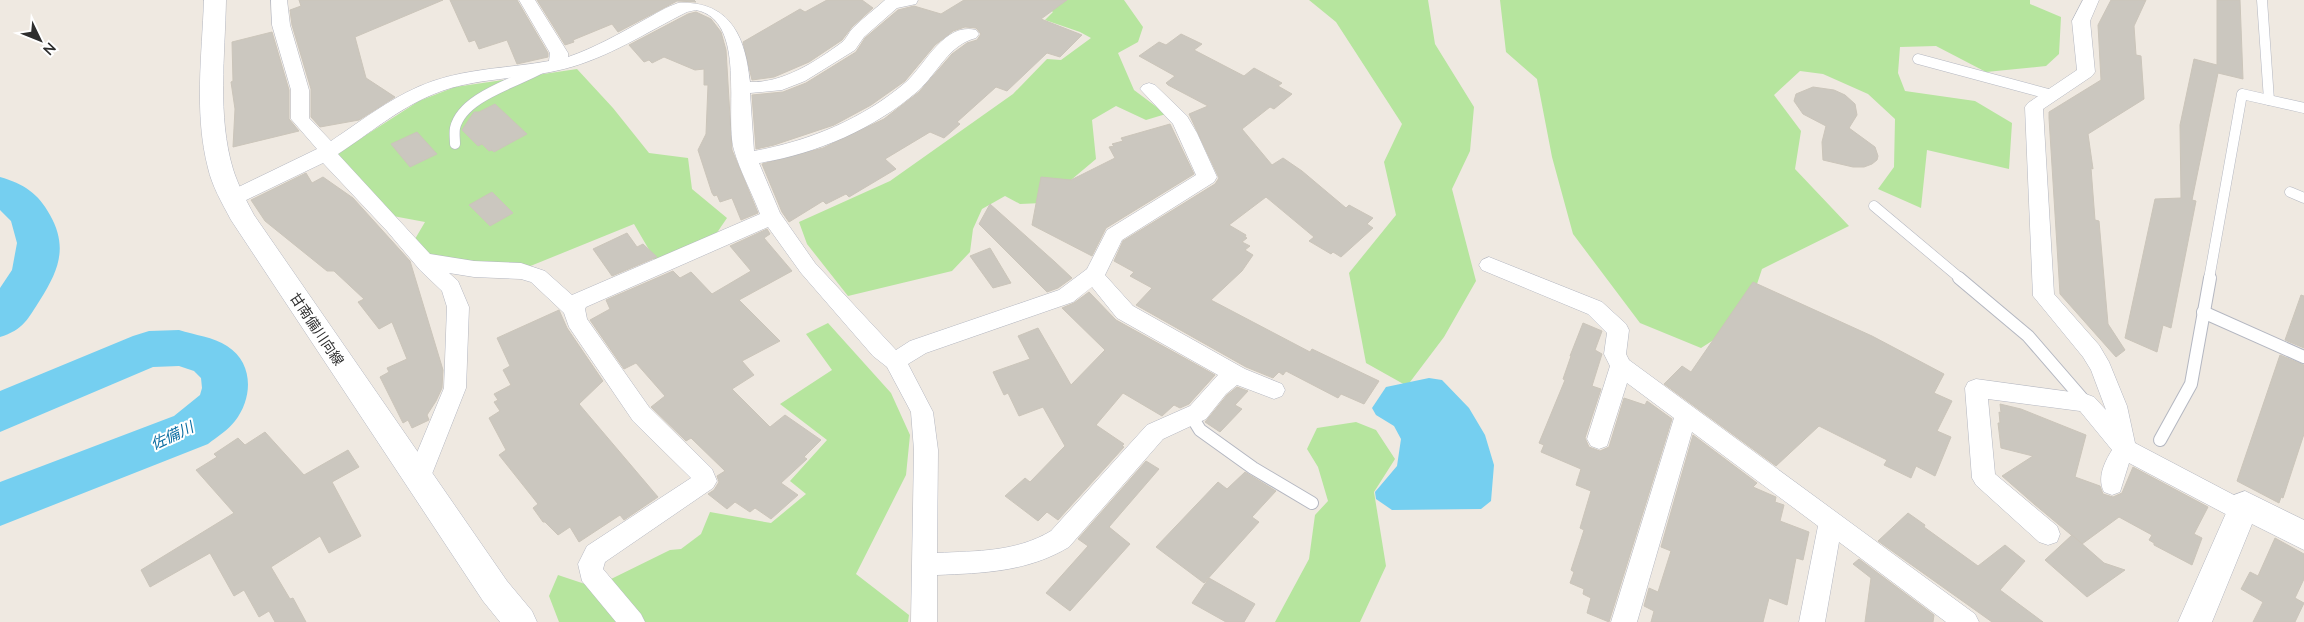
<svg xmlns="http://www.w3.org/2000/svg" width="2304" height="622" font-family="Lato,'Noto Sans JP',sans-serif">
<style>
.green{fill:#b6e59e}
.water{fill:#75cff0}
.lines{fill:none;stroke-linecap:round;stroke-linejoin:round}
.river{fill:#75cff0;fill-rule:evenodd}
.building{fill:#cbc7bf;stroke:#cbc5ba}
.service-far1-casing{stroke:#b4b7c1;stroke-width:11}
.service-casing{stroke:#b4b7c1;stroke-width:14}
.minor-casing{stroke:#b4b7c1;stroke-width:1}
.tertiary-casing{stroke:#b4b7c1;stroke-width:1}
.secondary-casing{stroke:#b4b7c1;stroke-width:1}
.service-far1{stroke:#fff;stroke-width:10}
.service{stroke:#fff;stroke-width:12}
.minor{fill:#fff;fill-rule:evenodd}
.tertiary{fill:#fff;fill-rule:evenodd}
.secondary{fill:#fff;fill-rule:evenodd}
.labels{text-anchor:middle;stroke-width:4;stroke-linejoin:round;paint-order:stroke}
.street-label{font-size:14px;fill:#2e2e2e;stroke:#fff}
.water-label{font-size:15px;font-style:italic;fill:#0d6fa3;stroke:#fff}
</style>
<rect width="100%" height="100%" fill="#efe9e1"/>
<g class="green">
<polygon points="1036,0 1124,0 1143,27 1138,42 1118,53 1134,90 1166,114 1146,120 1116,106 1092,120 1096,159 1071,180 1065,202 1020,204 1005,196 982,209 973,229 970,252 952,271 848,296 807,244 799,222 890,181 1013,94 1047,59 1061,60 1091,38 1080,32 1045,20 1053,12"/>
<polygon points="1309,0 1428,0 1435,44 1474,107 1470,151 1452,189 1476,281 1444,337 1407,386 1366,363 1349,273 1396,215 1384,162 1402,124 1336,22"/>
<polygon points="1500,0 2030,0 2030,4 2061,17 2059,54 2046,66 1986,72 1936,46 1900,47 1898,73 1905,91 1975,101 2012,123 2009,169 1927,150 1921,208 1878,189 1894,167 1895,119 1868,94 1823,74 1800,71 1774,95 1801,131 1795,169 1849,226 1762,269 1745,320 1701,348 1640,323 1573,234 1552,157 1537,79 1506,52"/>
<polygon points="577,69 613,108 649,153 688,158 692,189 727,218 714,237 655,260 634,224 528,267 425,257 415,239 425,222 393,216 335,155 419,101 455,87"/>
<polygon points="828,323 891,393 910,435 906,475 856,574 909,615 908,622 559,622 549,596 558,575 591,586 607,581 670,550 681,549 701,534 710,512 771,523 806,494 790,481 827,440 780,404 832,370 806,334"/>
<polygon points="1356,422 1376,430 1395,459 1374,492 1386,566 1360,622 1275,622 1309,559 1315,515 1328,501 1318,467 1307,449 1317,428"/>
</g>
<polygon class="water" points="1429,378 1442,380 1469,408 1485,435 1494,465 1491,501 1481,509 1392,510 1376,499 1375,492 1397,466 1401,439 1394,426 1376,415 1372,408 1386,387"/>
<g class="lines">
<g class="river">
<path d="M0,177c24,7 38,16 50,38 18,32 9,55 -10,85 -12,19 -17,30 -40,37v-49l12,-18 5,-27 -6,-22 -11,-11z"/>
<path d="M179,330c15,5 35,7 48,16 27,17 26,52 8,75 -7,9 -18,16 -27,23l-208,82v-44l174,-66 26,-21 2,-7 -1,-10 -7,-7 -15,-5 -26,1 -153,65v-41l133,-55 16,-5z"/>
</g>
</g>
<g class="building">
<polygon points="299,0 443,0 355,37 366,78 395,97 359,120 320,127 311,117 311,89 292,25 290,10 301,6"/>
<polygon points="450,0 517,0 548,53 548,57 517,64 507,40 479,49 475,40 469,42"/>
<polygon points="537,0 694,0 696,2 677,1 618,32 612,24 573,40 574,42 565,45"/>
<polygon points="827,0 862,0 873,8 852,27 842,40 809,62 774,77 752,80 743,42 800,9 805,12"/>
<polygon points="964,0 1067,0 1041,19 1082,35 1060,57 1047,53 1007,91 996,87 957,122 960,124 944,138 930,132 885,159 896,169 849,197 846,194 826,204 823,201 789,222 782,212 762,164 823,148 884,119 919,92 952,54 967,43 977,40 981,34 976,28 965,27 953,31 935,45 905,81 871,105 834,125 774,145 756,149 752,95 783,92 806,83 856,52 865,38 898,10 914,6 941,14"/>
<polygon points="2111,0 2146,0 2134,26 2136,55 2141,56 2144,99 2088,134 2093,169 2091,168 2095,220 2099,221 2108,324 2125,350 2116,357 2060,294 2049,118 2049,112 2101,80 2098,25"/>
<polygon points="2217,0 2240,0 2243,79 2218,73 2192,200 2196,201 2171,328 2163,325 2157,352 2125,338 2155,199 2181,198 2180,125 2194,59 2217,65"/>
<polygon points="696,12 711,19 721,32 726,50 732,150 758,213 741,220 732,198 720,202 717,195 714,196 712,193 698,150 706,134 708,85 704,85 704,69 695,70 664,57 652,63 649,60 644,62 629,45 688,14"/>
<polygon points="272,32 289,90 289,119 299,131 233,147 235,109 231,82 233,81 232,42"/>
<polygon points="1181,34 1202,44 1194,50 1244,76 1254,68 1282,83 1278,86 1292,94 1274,109 1270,107 1242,129 1272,165 1283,158 1302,171 1346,208 1349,205 1373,218 1367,224 1373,228 1341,257 1333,252 1331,254 1309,241 1314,237 1266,197 1229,225 1246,235 1245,237 1247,238 1242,242 1250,246 1245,250 1253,255 1242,271 1211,300 1310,352 1312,349 1379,381 1364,404 1341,394 1338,398 1286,371 1283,375 1279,372 1273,378 1246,367 1136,305 1152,288 1130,276 1134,272 1114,261 1123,241 1215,184 1219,178 1189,114 1208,106 1168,85 1166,83 1175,76 1139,56 1159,42 1166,45"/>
<polygon points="1813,87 1834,90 1845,95 1855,104 1857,115 1849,128 1875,147 1878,156 1877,160 1872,164 1864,167 1853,167 1823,160 1822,142 1826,126 1803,114 1794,101 1796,94"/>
<polygon points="495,104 527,134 494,152 492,150 489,151 482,144 478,146 462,130 474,112 479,112"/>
<polygon points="1170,124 1194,174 1106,228 1092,256 1032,225 1041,177 1071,180 1115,158 1109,147 1114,146 1112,144 1123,141 1121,138"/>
<polygon points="417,132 437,154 410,167 391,144"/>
<polygon points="306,173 312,183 323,177 353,198 410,261 443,370 442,388 436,401 427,415 429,420 412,428 408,420 403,423 380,377 389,372 387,368 407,359 392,322 379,329 358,302 364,299 334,271 327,271 265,221 251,200"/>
<polygon points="492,192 513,213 490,226 469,205"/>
<polygon points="990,204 1055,262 1072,278 1058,288 1047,292 979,224"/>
<polygon points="767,229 770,234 764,238 792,271 739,300 780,341 742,361 754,375 732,389 770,427 785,415 821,440 804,457 807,459 781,483 798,495 771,519 755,508 750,512 735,502 727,509 708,494 714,490 719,482 717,476 725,471 691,438 686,441 651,407 665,396 636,363 624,369 590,320 610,309 606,300 673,271 680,278 691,272 712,294 751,271 730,246"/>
<polygon points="627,233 637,247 643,244 657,257 612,276 593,249"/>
<polygon points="990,248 1011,283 993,288 970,256"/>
<polygon points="1753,282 1872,336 1944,374 1934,393 1952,401 1937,431 1951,437 1935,476 1916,466 1911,478 1884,465 1887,460 1819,426 1776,466 1664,384 1682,366 1691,372"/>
<polygon points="1089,292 1116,320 1215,375 1189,404 1180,408 1174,405 1162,416 1123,393 1096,425 1124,444 1122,446 1124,447 1058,520 1047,512 1038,521 1005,496 1025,478 1030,482 1065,446 1043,407 1019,416 1008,393 1004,395 993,372 1030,359 1018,336 1038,328 1071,385 1105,350 1062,308 1074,303"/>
<polygon points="2301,295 2304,296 2304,348 2285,340"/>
<polygon points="559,310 567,328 603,381 579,404 658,497 624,520 620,515 579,542 570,527 558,535 545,522 543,522 533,508 538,504 499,455 506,450 489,418 500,411 494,402 498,400 494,394 511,385 503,370 510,366 497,338"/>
<polygon points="1583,323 1602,331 1595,350 1602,354 1592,386 1601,389 1585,438 1589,447 1600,451 1609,447 1624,398 1645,405 1647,401 1672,419 1609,622 1587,613 1591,598 1583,594 1584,589 1570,583 1574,572 1571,570 1584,530 1580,528 1591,491 1576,485 1581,469 1541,452 1544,445 1539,443 1565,380 1563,379 1571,356 1570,356"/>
<polygon points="2280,355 2304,365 2304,434 2283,498 2281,497 2279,503 2237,481"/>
<polygon points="1237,387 1248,391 1235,405 1242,409 1220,432 1205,422 1227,395"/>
<polygon points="2000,404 2021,409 2086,435 2075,477 2100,486 2103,494 2113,497 2122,493 2133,467 2208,507 2194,534 2202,538 2192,565 2154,545 2154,543 2149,540 2152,535 2119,517 2082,544 2034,504 2002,476 2033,456 2001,448 1998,423 2000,423 1999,412 2001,413"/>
<polygon points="265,432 304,475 348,450 359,467 332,482 361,536 329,553 320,536 271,567 290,599 293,598 306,622 275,622 269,611 259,617 244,590 234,596 210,553 150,587 141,570 234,513 196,470 217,457 214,454 238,438 245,445"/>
<polygon points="1693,435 1757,483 1753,487 1776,497 1775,502 1784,505 1780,521 1809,532 1803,560 1796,558 1787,605 1769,598 1763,622 1651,622 1654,611 1644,606 1649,588 1658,592 1671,551 1661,547"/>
<polygon points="1146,461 1159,469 1109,527 1130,544 1070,611 1046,593 1088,546 1078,539"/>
<polygon points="1245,472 1276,491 1252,517 1259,522 1204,583 1156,547 1218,482 1227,489"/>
<polygon points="1908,513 1925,525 1924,527 1978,566 2005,545 2025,561 2000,590 2043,622 1992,622 1878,541"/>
<polygon points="2072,535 2104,563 2125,570 2087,597 2045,560"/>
<polygon points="2275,538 2304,554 2304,579 2295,598 2304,603 2295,622 2253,622 2263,602 2241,589 2250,572 2258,576"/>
<polygon points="1859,559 1934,615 1933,622 1865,622 1871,578 1853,564"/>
<polygon points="1209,578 1255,604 1244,622 1226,622 1192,603"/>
</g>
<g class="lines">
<defs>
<g id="service-far1">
<polyline points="2262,0 2269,100"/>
<polyline points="1918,59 2052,95"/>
<path d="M455,144c0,-5 -1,-11 0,-16 7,-31 60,-45 85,-59"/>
<polyline points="2290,192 2304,198"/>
<polyline points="1874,206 1961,279"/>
<polyline points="2209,279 2242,94 2304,108"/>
</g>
<g id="service">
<polyline points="1959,278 2028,336 2086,403"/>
<polyline points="2203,312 2304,357"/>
<polyline points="1192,417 1200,430 1253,468 1312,503"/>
<polyline points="2160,440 2191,384 2210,278"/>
</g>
<g id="minor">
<path d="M271,0h16l3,25 19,65v28l22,23c33,-22 64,-47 102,-60 38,-13 78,-13 116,-20l1,-8 -31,-53h16l33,53v4c26,-9 51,-23 76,-37 11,-6 22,-13 34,-17 55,-3 68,39 72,79 33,1 65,-20 91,-39 5,-3 7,-10 12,-15 10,-10 21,-18 32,-28h33l-2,4 -19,4 -33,29 -9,13 -50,31 -23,9 -32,3 4,58c55,-10 109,-32 152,-69 20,-18 38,-60 70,-52l3,4 -3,4c-28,7 -38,35 -58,53 -44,38 -102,63 -159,72l21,50 35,50 81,87 14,-9 149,-51 28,-21 20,-39 89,-55 -23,-51 -33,-35 3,-4 6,-2 6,2 32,31 10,17 20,44 -3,5 -92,58 -17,35 28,31 112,63 37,15 3,6 -3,6 -8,3 -37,-14 -11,9 -20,25 -43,20 -94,108c-42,25 -85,26 -132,28v47h-26l3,-172 -3,-38 -24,-45 -14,-11 -72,-83 -33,-46 -182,80 -1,2 2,10 62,88 63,62 5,12 -4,7 -108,74 -2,7 38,45 4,8h-29l-34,-41 -4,-17 9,-18 104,-68 -58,-57 -64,-94 -5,-14 -33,-31 -10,-3 -47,-2 -25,-4 9,8 11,26 -3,81 -36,91 -4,7 -8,3 -8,-3 -4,-7 38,-91 3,-81 -5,-16 -22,-21 -33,-39 -64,-68 -83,40 -7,2 -7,-2 -3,-5 3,-5 91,-44 -26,-30v-29l-19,-65zM696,10c52,10 28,105 38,140 6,21 18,43 26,64l-188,81 -27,-24 -24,-8 -47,-2 -44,-7 -92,-100c31,-20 61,-46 96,-60 41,-17 87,-14 130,-25 44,-11 83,-37 123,-57zM1092,287l25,31 101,57 -28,31 -43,19 -96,106c-35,21 -74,20 -114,22l1,-103 -5,-38 -25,-48 18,-11 147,-51z"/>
<path d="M2083,0h16l-9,21 5,51 -3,4 -49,33 11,185 45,51 10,17 18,44 8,37 116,61 3,7 -3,7 -9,3 -9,-3 -104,-55 -9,29 -8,3 -8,-3c-7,-14 0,-29 8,-42l-32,-39 -92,-12 7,75 62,52 3,8 -3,8 -9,3 -9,-3 -63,-57 -4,-7 -7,-90 3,-6 8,-3 110,15 8,3 12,13 -15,-40 -8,-13 -50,-61 -8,-189 3,-4 49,-33 -5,-49z"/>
<polygon points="1489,257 1602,302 1626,324 1629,330 1626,354 1629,360 1975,614 1979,622 1946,622 1839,542 1825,622 1799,622 1818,526 1692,432 1637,622 1611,622 1674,418 1627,383 1607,446 1599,449 1591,446 1587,439 1610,366 1604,354 1607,333 1588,314 1482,270 1479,265 1482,260"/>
</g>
<polygon id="tertiary" points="2245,491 2304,520 2304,550 2252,524 2212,622 2178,622 2234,495"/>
<path id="secondary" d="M204,0h22c-1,55 -9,116 7,169 5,16 13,31 21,46l253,366 25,30 5,11h-37l-17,-21 -252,-381c-9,-17 -19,-34 -23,-52 -14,-54 -6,-113 -4,-168z"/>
</defs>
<use href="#service-far1" class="service-far1-casing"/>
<use href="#service" class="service-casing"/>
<use href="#minor" class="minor-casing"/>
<use href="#tertiary" class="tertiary-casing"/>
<use href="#secondary" class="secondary-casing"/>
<use href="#service-far1" class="service-far1"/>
<use href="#service" class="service"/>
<use href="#minor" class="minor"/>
<use href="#tertiary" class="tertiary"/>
<use href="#secondary" class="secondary"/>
</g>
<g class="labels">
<g class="street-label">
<text transform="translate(317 329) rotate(56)" y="5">甘南備川向線</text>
</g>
<g class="water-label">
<text transform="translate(172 436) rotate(-25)" y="5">佐備川</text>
</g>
</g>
<g transform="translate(40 40) rotate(133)" stroke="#ffffff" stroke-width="4" paint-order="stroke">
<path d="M0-4L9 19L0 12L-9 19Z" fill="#2e2e2e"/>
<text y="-8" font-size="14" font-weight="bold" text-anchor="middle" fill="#2e2e2e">N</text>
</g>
</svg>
